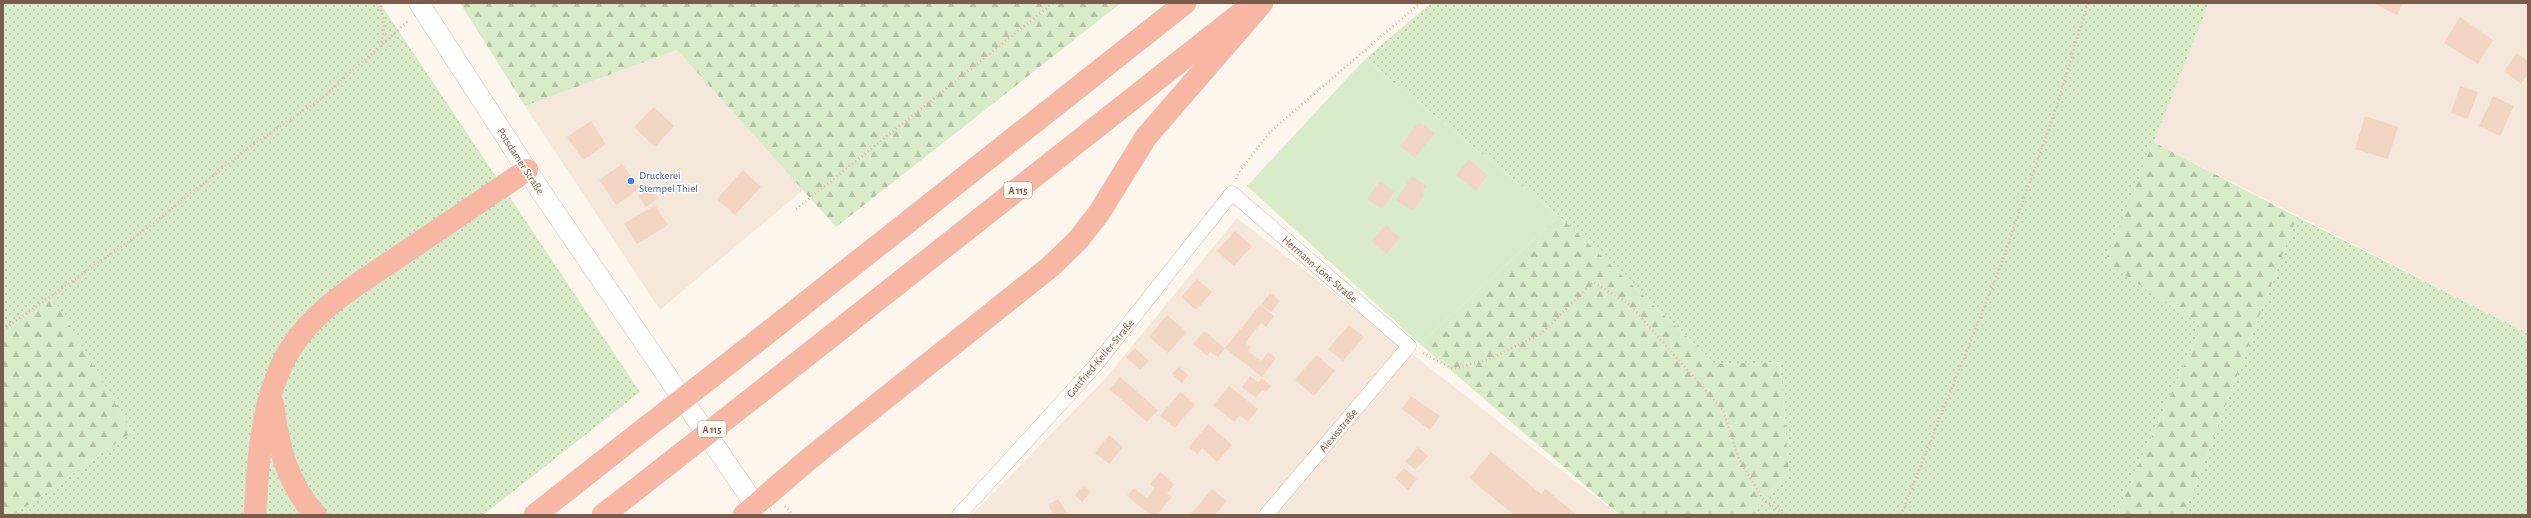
<svg xmlns="http://www.w3.org/2000/svg" width="2531" height="518" font-family="'Alegreya Sans',sans-serif">
<style>
.residential{fill:#f5e8da}
.grass{fill:url(#grass-dots)}
.forest{fill:url(#forest-firs)}
.garden{fill:#d8ecc9}
.building{fill:#f3d5c3}
.lines{fill:none;stroke-linecap:round;stroke-linejoin:round}
.minor-casing{stroke:#d1beb0;stroke-width:15}
.secondary-casing{stroke:#d6c0b0;stroke-width:21}
.motorway-casing{stroke:#dad1cd;stroke-width:23}
.path{stroke:#d9b8a5;stroke-width:2.5;stroke-dasharray:1 3;stroke-linecap:butt}
.minor{stroke:#fff;stroke-width:14}
.secondary{stroke:#fff;stroke-width:20}
.motorway{stroke:#f7b7a3;stroke-width:22}
.motorway-bridge-casing{stroke:#dad1cd;stroke-width:23;stroke-linecap:butt}
.motorway-bridge{stroke:#f7b7a3;stroke-width:22}
.shop-dot{fill:#3f7fe0;stroke:#fffaf3;stroke-width:1.5}
.labels{text-anchor:middle;stroke-width:3.5;stroke-linejoin:round;paint-order:stroke}
.shield{fill:#fffaf3;stroke:#a28b7f;stroke-width:1}
.shield-label{font-size:10px;font-weight:bold;fill:#7a5c4d}
.street-label{font-size:11px;fill:#7a5c4d;stroke:#fffaf3}
.shop-label{font-size:11px;fill:#366cbe;stroke:#fffaf3;text-anchor:start}
</style>
<defs>
<pattern id="grass-dots" width="8" height="8" patternUnits="userSpaceOnUse"><rect width="8" height="8" fill="#d8ecc9"/><path d="M2 2h.1M6 6h.1" fill="none" stroke="#b4c2a5" stroke-width="1.8" stroke-linecap="round"/></pattern>
<pattern id="forest-firs" width="22" height="20" patternUnits="userSpaceOnUse"><rect width="22" height="20" fill="#d8ecc9"/><path d="M5 1l3.5 6h-7zM16 11l3.5 6h-7z" fill="#b4c2a5"/></pattern>
</defs>
<rect width="100%" height="100%" fill="#fdf6ec"/>
<g class="residential">
<polygon points="2209,3 2528,4 2528,333 2153,142"/>
<polygon points="677,50 803,190 660,310 525,106"/>
<polygon points="1237,218 1619,515 972,515 1105,379"/>
</g>
<g class="grass">
<polygon points="3,3 380,3 640,392 483,515 14,515 132,432 51,296 3,329"/>
<polygon points="1431,3 2209,3 2106,262 2202,326 2116,515 1755,515 1763,499 1789,472 1780,362 1715,364 1559,216 1365,59"/>
<polygon points="2297,217 2528,333 2528,515 2184,515"/>
</g>
<g class="forest">
<polygon points="460,3 1121,3 836,227 677,50 525,106"/>
<polygon points="2153,142 2297,217 2184,515 2116,515 2202,326 2105,262"/>
<polygon points="1559,216 1715,364 1780,362 1789,472 1763,499 1755,515 1620,515 1420,344"/>
<polygon points="51,295 132,432 14,515 3,515 3,329"/>
</g>
<polygon class="garden" points="1365,59 1559,216 1420,344 1247,186"/>
<g class="building">
<polygon points="2373,3 2403,3 2397,15"/>
<polygon points="2460,17 2493,40 2478,64 2444,43"/>
<polygon points="2517,53 2528,61 2528,74 2521,84 2504,71"/>
<polygon points="2460,86 2478,92 2468,119 2451,113"/>
<polygon points="2493,96 2514,106 2500,136 2479,126"/>
<polygon points="654,107 674,126 655,147 634,127"/>
<polygon points="2365,116 2398,127 2388,159 2355,149"/>
<polygon points="591,121 606,144 583,160 567,137"/>
<polygon points="1419,122 1434,133 1415,158 1400,146"/>
<polygon points="1469,159 1488,175 1476,191 1456,175"/>
<polygon points="622,164 640,188 616,205 599,180"/>
<polygon points="743,170 761,187 735,215 717,199"/>
<polygon points="1412,176 1426,186 1422,193 1424,194 1413,211 1396,200"/>
<polygon points="1380,181 1394,192 1382,209 1367,199"/>
<polygon points="651,187 658,198 646,207 638,196"/>
<polygon points="655,205 668,225 637,244 624,224"/>
<polygon points="1386,225 1400,238 1386,254 1371,241"/>
<polygon points="1235,231 1252,246 1234,266 1217,251"/>
<polygon points="1197,279 1212,292 1196,310 1181,297"/>
<polygon points="1270,293 1280,301 1271,312 1261,305"/>
<polygon points="1260,305 1274,316 1266,327 1261,323 1245,343 1251,347 1248,351 1261,361 1268,352 1276,358 1262,377 1225,348"/>
<polygon points="1167,315 1187,332 1168,353 1149,337"/>
<polygon points="1349,325 1364,337 1343,361 1328,349"/>
<polygon points="1204,331 1225,348 1218,357 1210,352 1207,356 1193,344"/>
<polygon points="1135,348 1149,361 1140,370 1126,357"/>
<polygon points="1316,355 1335,371 1314,396 1295,380"/>
<polygon points="1179,367 1188,375 1182,383 1172,374"/>
<polygon points="1250,376 1258,382 1262,378 1271,386 1265,392 1262,390 1256,398 1242,387"/>
<polygon points="1120,377 1158,410 1147,422 1109,389"/>
<polygon points="1229,386 1258,409 1248,422 1240,415 1234,422 1213,405"/>
<polygon points="1180,392 1195,404 1175,428 1160,416"/>
<polygon points="1411,396 1440,416 1430,430 1402,409"/>
<polygon points="1208,424 1232,445 1217,462 1202,448 1197,454 1189,447"/>
<polygon points="1109,435 1123,447 1109,464 1095,453"/>
<polygon points="1418,447 1428,456 1415,470 1405,461"/>
<polygon points="1491,452 1541,494 1545,489 1577,515 1514,515 1469,478"/>
<polygon points="1404,468 1417,479 1408,490 1395,478"/>
<polygon points="1160,472 1174,484 1167,493 1172,497 1157,515 1151,515 1127,496 1134,488 1147,498 1155,488 1150,484"/>
<polygon points="1084,485 1091,492 1082,502 1075,495"/>
<polygon points="1212,489 1227,501 1215,515 1190,515"/>
<polygon points="1058,499 1068,515 1054,515 1048,505"/>
</g>
<g class="lines">
<defs>
<polyline id="minor" points="959,515 1094,367 1232,193 1409,346 1266,515"/>
<polyline id="secondary" points="419,3 540,190 762,515"/>
<g id="motorway">
<polyline points="756,342 1185,3"/>
<polyline points="782,375 1240,14"/>
<path d="M273,405c5,41 14,79 43,110"/>
<path d="M255,515c3,-54 6,-120 36,-167 25,-41 71,-66 110,-93 42,-28 84,-57 126,-85"/>
<polyline points="535,515 620,448"/>
<polyline points="603,515 643,484"/>
<polyline points="744,515 809,459 1050,267 1078,240 1099,213 1146,137 1262,3"/>
</g>
</defs>
<use href="#minor" class="minor-casing"/>
<use href="#secondary" class="secondary-casing"/>
<use href="#motorway" class="motorway-casing"/>
<g class="path">
<path d="M377,3c10,14 8,27 3,42"/>
<polyline points="1236,179 1239,172 1271,131 1420,3"/>
<polyline points="796,209 1053,3"/>
<polyline points="3,330 146,229 248,148 321,99 409,20"/>
<polyline points="1423,353 1453,369 1492,358 1542,333 1593,282 1629,304 1723,410 1739,459 1763,499 1785,515"/>
<polyline points="785,506 793,515"/>
<polyline points="1901,515 1999,270 2057,105 2088,3"/>
</g>
<use href="#minor" class="minor"/>
<use href="#secondary" class="secondary"/>
<use href="#motorway" class="motorway"/>
<defs>
<g id="motorway-bridge">
<polyline points="620,448 756,342"/>
<polyline points="643,484 782,375"/>
</g>
</defs>
<use href="#motorway-bridge" class="motorway-bridge-casing"/>
<use href="#motorway-bridge" class="motorway-bridge"/>
</g>
<circle class="shop-dot" cx="631" cy="181" r="4"/>
<g class="labels">
<g class="shield">
<rect x="1004" y="182" width="28" height="16" rx="3"/>
<rect x="698" y="421" width="28" height="16" rx="3"/>
</g>
<g class="shield-label">
<text x="1018" y="194">A 115</text>
<text x="712" y="433">A 115</text>
</g>
<g class="street-label">
<text transform="translate(521 161) rotate(57)" y="4">Potsdamer Straße</text>
<text transform="translate(1320 269) rotate(41)" y="4">Hermann-Löns-Straße</text>
<text transform="translate(1100 358) rotate(-50)" y="4">Gottfried-Keller-Straße</text>
<text transform="translate(1338 430) rotate(-50)" y="4">Alexisstraße</text>
</g>
<g class="shop-label">
<text x="639" y="179">Druckerei<tspan x="639" dy="13">Stempel Thiel</tspan></text>
</g>
</g>
<rect width="2531" height="518" fill="none" stroke="#7a5c4d" stroke-width="8"/>
</svg>
